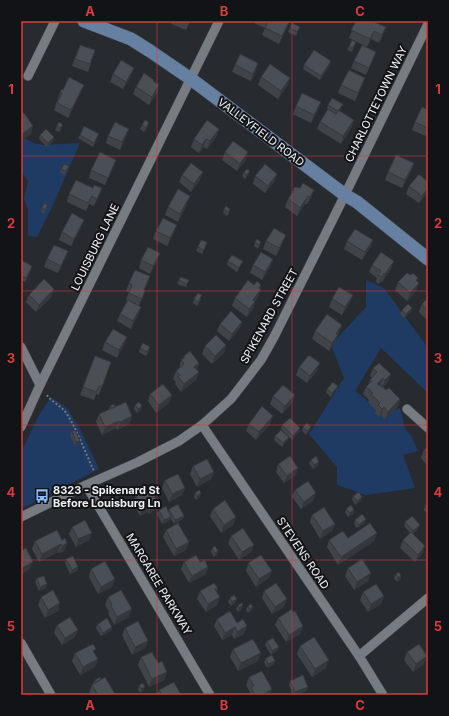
<svg xmlns="http://www.w3.org/2000/svg" width="449" height="716" font-family="Inter,sans-serif">
<style>
.green{fill:#1f3b63}
.lines{fill:none;stroke-linecap:round;stroke-linejoin:round}
.street-casing{stroke:#45484d;stroke-width:10}
.secondary-casing{stroke:#45484d;stroke-width:14}
.path{stroke:#73777b;stroke-width:2;stroke-dasharray:2 2;stroke-linecap:butt}
.street{stroke:#777c82;stroke-width:9}
.secondary{stroke:#6680a2;stroke-width:13}
.wall{fill:#404449}
.shaded-wall{fill:#34373c}
.building{fill:#4a4f55;stroke:#34373c}
.grid{fill:none;stroke:#d83c3c;stroke-width:1;stroke-opacity:0.55}
.labels{text-anchor:middle;stroke-width:4;stroke-linejoin:round;paint-order:stroke}
.street-label{font-size:11px;fill:#eef0f4;stroke:#111316}
.poi-label{font-size:11px;font-weight:bold;fill:#eef0f4;stroke:#111316;text-anchor:start}
.neatline{fill:none;stroke:#d83c3c;stroke-width:1.5}
.grid-label{font-size:13px;text-anchor:middle;font-weight:bold;fill:#d83c3c}
</style>
<rect width="100%" height="100%" fill="#272b30"/>
<g class="green">
<polygon points="21,136 33,143 43,145 80,143 52,207 37,237 28,236 28,210 24,199 28,181 21,172"/>
<polygon points="366,280 384,288 428,348 428,393 381,348 355,391 385,415 400,408 405,428 412,437 418,451 403,455 415,488 366,495 337,485 337,467 309,434 344,378 331,345 366,307"/>
<polygon points="51,397 67,408 79,427 99,469 21,509 21,452 39,415"/>
</g>
<g class="lines">
<defs>
<g id="street">
<polyline points="28,76 55,21"/>
<polyline points="21,347 40,385"/>
<polyline points="407,409 428,428"/>
<polyline points="202,425 359,656 383,695"/>
<polyline points="21,427 40,385 219,21"/>
<polyline points="86,485 210,695"/>
<polyline points="21,517 86,485 138,462 179,441 202,425 231,399 261,360 274,337 338,209 428,24"/>
<polyline points="21,643 51,695"/>
<polyline points="359,656 428,598"/>
</g>
<polyline id="secondary" points="84,21 131,39 150,51 191,79 345,195 357,202 428,259"/>
</defs>
<use href="#street" class="street-casing"/>
<use href="#secondary" class="secondary-casing"/>
<path class="path" d="M47,395c4,7 14,10 20,19 11,18 18,38 27,57"/>
<use href="#street" class="street"/>
<use href="#secondary" class="secondary"/>
</g>
<g class="wall">
<polygon points="173,21 190,21 186,30 171,24"/>
<polygon points="255,21 288,21 289,22 286,29 279,44 262,35 265,28 254,23"/>
<polygon points="356,21 383,35 379,43 371,39 367,47 349,38"/>
<polygon points="292,23 298,31 296,36 288,32"/>
<polygon points="356,42 352,52 347,50 349,46"/>
<polygon points="80,45 95,50 88,72 72,66"/>
<polygon points="373,60 366,75 351,68 354,61"/>
<polygon points="258,63 251,81 232,72 235,65"/>
<polygon points="304,65 330,65 320,80 303,69"/>
<polygon points="113,74 131,76 123,89 110,82"/>
<polygon points="261,77 288,85 278,99 258,85"/>
<polygon points="365,78 362,85 355,101 338,93 341,85"/>
<polygon points="154,81 159,85 157,93 149,105 133,94 136,87"/>
<polygon points="60,92 81,92 68,118 54,110"/>
<polygon points="428,100 428,108 426,107"/>
<polygon points="343,104 339,111 354,120 351,128 341,144 317,129 320,122 336,114 327,108 328,105"/>
<polygon points="296,106 318,110 311,123 293,114"/>
<polygon points="428,110 428,137 412,130 415,122"/>
<polygon points="142,125 148,126 144,132 140,129"/>
<polygon points="57,126 61,129 59,132 55,130"/>
<polygon points="129,129 120,150 106,143 108,136"/>
<polygon points="219,129 216,137 207,149 204,147 199,153 191,147 194,139"/>
<polygon points="99,134 93,147 78,138 80,135"/>
<polygon points="40,135 54,137 53,141 47,147 39,139"/>
<polygon points="225,152 246,160 237,171 222,160"/>
<polygon points="116,160 105,185 89,178 91,170"/>
<polygon points="414,163 411,171 402,188 385,180 388,172"/>
<polygon points="69,166 65,175 60,173 61,169"/>
<polygon points="244,172 248,175 245,179 242,176"/>
<polygon points="277,174 274,182 265,193 253,184 255,176"/>
<polygon points="182,175 200,180 191,192 179,182"/>
<polygon points="428,182 428,192 419,203 406,194 409,186"/>
<polygon points="93,188 102,188 94,206 89,204 86,211 67,202 69,194"/>
<polygon points="300,188 314,190 311,198 307,204 305,204 297,216 285,207 288,199 291,195 293,189"/>
<polygon points="187,204 178,222 165,215 168,207"/>
<polygon points="48,205 44,214 41,212 42,208"/>
<polygon points="224,209 230,209 229,213 227,216 223,213"/>
<polygon points="81,227 71,246 59,240 62,232"/>
<polygon points="156,231 174,232 167,246 153,239"/>
<polygon points="373,240 370,248 362,260 344,249 347,241"/>
<polygon points="266,241 283,242 276,256 263,249"/>
<polygon points="207,242 202,254 196,251 198,247"/>
<polygon points="255,242 261,242 258,249 254,246"/>
<polygon points="68,251 65,259 58,273 44,267 47,259"/>
<polygon points="273,259 270,267 262,280 250,273 253,265"/>
<polygon points="21,260 31,270 25,282 21,280"/>
<polygon points="141,260 157,261 150,274 139,268"/>
<polygon points="228,261 241,265 237,272 227,265"/>
<polygon points="372,265 391,269 382,282 381,281 379,284 376,282 377,278 369,272"/>
<polygon points="411,275 418,278 417,281 416,291 407,301 395,290 398,282"/>
<polygon points="150,276 144,291 145,291 139,306 141,307 138,315 131,329 117,321 120,314 127,301 126,300 129,292 126,291 129,283"/>
<polygon points="180,277 189,280 186,287 177,284"/>
<polygon points="254,285 261,285 260,289 261,289 258,297 255,301 253,309 247,317 232,306 235,298"/>
<polygon points="54,289 51,297 36,312 26,302 29,295"/>
<polygon points="353,295 350,302 342,315 329,307 332,299"/>
<polygon points="428,298 428,321 419,312 422,304"/>
<polygon points="194,299 201,299 197,306 193,303"/>
<polygon points="402,310 411,312 404,318 400,314"/>
<polygon points="242,322 239,329 229,341 217,331 220,324"/>
<polygon points="315,331 339,333 337,335 335,343 329,351 312,339"/>
<polygon points="105,342 124,345 117,358 102,350"/>
<polygon points="226,345 224,353 212,364 202,354 205,346"/>
<polygon points="140,348 149,351 146,356 139,352"/>
<polygon points="95,356 111,362 99,395 96,394 94,400 80,395"/>
<polygon points="184,356 199,363 197,370 199,372 196,380 181,392 175,384 176,382 173,379 176,371 179,368 181,360 183,359"/>
<polygon points="299,367 317,371 307,383 296,375"/>
<polygon points="373,368 388,382 383,387 386,390 400,399 398,407 385,419 381,415 379,417 375,413 376,410 368,402 369,400 363,394 366,387 368,385 370,380 372,378 370,376"/>
<polygon points="338,386 336,390 331,397 326,393 327,389"/>
<polygon points="150,394 172,395 169,403 156,413 148,401"/>
<polygon points="273,396 292,403 282,414 270,404"/>
<polygon points="135,405 142,406 141,410 137,413 134,409"/>
<polygon points="110,406 115,407 130,424 117,430 116,428 102,435 96,422 99,414 108,410"/>
<polygon points="249,424 270,424 256,440 246,431"/>
<polygon points="282,425 300,428 299,432 292,440 281,429"/>
<polygon points="303,427 310,430 306,435 302,431"/>
<polygon points="72,431 80,441 78,444 75,446 70,435"/>
<polygon points="275,436 289,437 287,441 282,447 274,440"/>
<polygon points="428,446 428,466 421,458 424,450"/>
<polygon points="311,460 318,466 313,469 309,463"/>
<polygon points="278,464 296,475 284,483 276,472"/>
<polygon points="193,466 214,472 211,479 197,487 190,474"/>
<polygon points="165,480 185,488 182,495 169,502 162,488"/>
<polygon points="295,490 313,501 301,509 292,497"/>
<polygon points="195,493 200,497 196,500 194,497"/>
<polygon points="136,496 158,503 155,510 149,514 148,512 140,516 133,503"/>
<polygon points="353,496 362,497 361,501 355,505 352,499"/>
<polygon points="428,503 428,515 424,510 425,506"/>
<polygon points="169,509 184,516 183,519 174,524 170,518 169,521 162,524 157,514 159,510 168,511"/>
<polygon points="213,509 236,517 233,525 221,533 210,516"/>
<polygon points="346,509 354,510 353,514 348,517 345,512"/>
<polygon points="312,515 335,524 332,531 320,539 310,522"/>
<polygon points="355,520 365,523 357,528 354,524"/>
<polygon points="405,522 418,529 413,534 422,554 415,562 400,548 403,540 410,533 404,526"/>
<polygon points="72,527 92,533 89,540 76,547 69,534"/>
<polygon points="166,530 186,550 174,556 163,537"/>
<polygon points="377,533 374,541 338,565 327,547 329,540 348,538"/>
<polygon points="231,536 254,545 251,552 239,560 228,543"/>
<polygon points="62,540 67,543 64,551 59,553 58,552 39,562 32,549 35,541"/>
<polygon points="212,548 217,555 214,557 211,552"/>
<polygon points="66,559 78,567 77,571 70,574 65,563"/>
<polygon points="184,562 200,562 208,567 206,574 189,583 181,569"/>
<polygon points="248,563 269,578 256,587 246,571"/>
<polygon points="348,568 371,573 368,581 354,590 345,576"/>
<polygon points="91,569 112,587 98,594 89,577"/>
<polygon points="396,574 401,576 400,580 397,582 394,578"/>
<polygon points="37,578 46,588 39,591 35,582"/>
<polygon points="218,588 216,592 220,597 217,605 206,612 197,599 200,591"/>
<polygon points="264,591 284,607 272,614 262,598"/>
<polygon points="363,592 384,596 381,604 368,612 360,600"/>
<polygon points="41,597 60,603 58,611 45,618 38,605"/>
<polygon points="108,597 129,617 114,625 108,613 109,612 105,605"/>
<polygon points="230,598 235,603 231,606 228,602"/>
<polygon points="238,605 242,609 238,612 236,609"/>
<polygon points="248,606 253,607 251,611 248,613 246,610"/>
<polygon points="278,618 303,626 300,634 286,642 275,625"/>
<polygon points="217,619 237,623 244,634 234,639 232,635 222,640 214,626"/>
<polygon points="98,624 112,627 111,631 101,636 96,628"/>
<polygon points="57,625 75,637 62,645 54,633"/>
<polygon points="125,628 148,641 145,648 132,655 122,635"/>
<polygon points="267,641 279,647 277,651 271,655 265,645"/>
<polygon points="300,646 326,668 312,677 297,654"/>
<polygon points="233,649 258,661 238,671 230,657"/>
<polygon points="407,652 424,664 413,672 404,660"/>
<polygon points="75,653 94,653 95,667 80,675 72,661"/>
<polygon points="141,657 158,663 167,672 164,680 149,687 138,665"/>
<polygon points="266,658 275,661 273,665 267,668 264,662"/>
<polygon points="249,677 270,695 248,695 250,692 246,685"/>
<polygon points="101,679 115,694 114,695 91,695 89,692 92,685 93,683 95,680"/>
<polygon points="290,681 308,687 306,691 296,695 293,695 289,685"/>
<polygon points="139,685 144,690 140,693 138,689"/>
<polygon points="428,688 428,695 426,692"/>
<polygon points="159,690 181,695 157,695"/>
</g>
<g class="shaded-wall">
<polygon points="289,22 286,29 279,44 282,36"/>
<polygon points="386,27 383,35 379,43 382,35"/>
<polygon points="374,31 371,39 367,47 370,39"/>
<polygon points="331,61 330,65 320,80 321,76"/>
<polygon points="258,63 256,71 251,81 253,74"/>
<polygon points="134,68 131,76 123,89 126,82"/>
<polygon points="290,78 288,85 278,99 281,91"/>
<polygon points="84,85 81,92 68,118 71,110"/>
<polygon points="159,85 157,93 149,105 152,97"/>
<polygon points="321,102 318,110 311,123 314,115"/>
<polygon points="354,120 351,128 341,144 343,136"/>
<polygon points="33,126 31,134 21,141 21,135"/>
<polygon points="129,129 126,137 120,150 122,142"/>
<polygon points="219,129 216,137 207,149 210,141"/>
<polygon points="54,137 53,141 47,147 48,143"/>
<polygon points="206,139 204,147 199,153 202,145"/>
<polygon points="248,152 246,160 237,171 240,164"/>
<polygon points="414,163 411,171 402,188 405,180"/>
<polygon points="203,172 200,180 191,192 194,184"/>
<polygon points="277,174 274,182 265,193 268,186"/>
<polygon points="102,188 99,196 94,206 97,199"/>
<polygon points="428,188 428,192 419,203 422,196"/>
<polygon points="314,190 311,198 307,204 310,197"/>
<polygon points="190,196 187,204 178,222 180,214"/>
<polygon points="308,196 305,204 297,216 300,208"/>
<polygon points="84,220 81,227 71,246 74,239"/>
<polygon points="177,225 174,232 167,246 170,238"/>
<polygon points="286,235 283,242 276,256 279,248"/>
<polygon points="373,240 370,248 362,260 365,252"/>
<polygon points="68,251 65,259 58,273 61,266"/>
<polygon points="160,253 157,261 150,274 153,266"/>
<polygon points="273,259 270,267 262,280 265,272"/>
<polygon points="394,261 391,269 382,282 385,274"/>
<polygon points="384,273 381,281 379,284 382,277"/>
<polygon points="419,283 416,291 407,301 410,293"/>
<polygon points="54,289 51,297 36,312 39,305"/>
<polygon points="261,289 258,297 250,308 253,300"/>
<polygon points="353,295 350,302 342,315 345,307"/>
<polygon points="255,302 253,309 247,317 249,309"/>
<polygon points="141,307 138,315 131,329 133,321"/>
<polygon points="412,308 411,312 404,318 406,314"/>
<polygon points="242,322 239,329 229,341 232,334"/>
<polygon points="342,325 339,333 333,341 336,334"/>
<polygon points="338,335 335,343 329,351 332,343"/>
<polygon points="127,337 124,345 117,358 119,350"/>
<polygon points="226,345 224,353 212,364 215,356"/>
<polygon points="199,363 197,370 194,367"/>
<polygon points="320,363 317,371 307,383 310,376"/>
<polygon points="199,372 196,380 181,392 184,384"/>
<polygon points="391,374 388,382 382,388 385,380"/>
<polygon points="383,378 380,386 374,392 377,384"/>
<polygon points="338,386 336,390 331,397 332,393"/>
<polygon points="172,395 169,403 156,413 159,405"/>
<polygon points="295,395 292,403 282,414 285,406"/>
<polygon points="400,399 398,407 385,419 388,412"/>
<polygon points="142,406 141,410 137,413 138,409"/>
<polygon points="384,407 381,415 379,417 382,409"/>
<polygon points="132,416 130,424 117,430 120,422"/>
<polygon points="273,416 270,424 256,440 259,432"/>
<polygon points="119,421 116,428 102,435 105,427"/>
<polygon points="311,427 310,430 306,435 307,431"/>
<polygon points="300,428 299,432 292,440 293,436"/>
<polygon points="289,437 287,441 282,447 283,443"/>
<polygon points="80,441 78,444 75,446 76,442"/>
<polygon points="319,462 318,466 313,469 314,465"/>
<polygon points="298,468 296,475 284,483 287,476"/>
<polygon points="214,472 211,479 197,487 200,479"/>
<polygon points="185,488 182,495 169,502 172,494"/>
<polygon points="201,493 200,497 196,500 197,496"/>
<polygon points="316,493 313,501 301,509 304,502"/>
<polygon points="362,497 361,501 355,505 357,501"/>
<polygon points="158,503 155,510 149,514 152,506"/>
<polygon points="151,504 148,512 140,516 142,508"/>
<polygon points="354,510 353,514 348,517 350,513"/>
<polygon points="184,516 183,519 174,524 175,520"/>
<polygon points="171,517 169,521 162,524 164,520"/>
<polygon points="236,517 233,525 221,533 224,525"/>
<polygon points="366,519 365,523 357,528 359,525"/>
<polygon points="335,524 332,531 320,539 323,531"/>
<polygon points="420,525 418,529 411,535 413,531"/>
<polygon points="92,533 89,540 76,547 78,539"/>
<polygon points="377,533 374,541 338,565 341,557"/>
<polygon points="189,542 186,550 174,556 176,549"/>
<polygon points="67,543 64,551 59,553 62,546"/>
<polygon points="61,544 58,552 39,562 42,554"/>
<polygon points="254,545 251,552 239,560 242,552"/>
<polygon points="425,546 422,554 415,562 418,555"/>
<polygon points="218,551 217,555 214,557 215,553"/>
<polygon points="33,562 30,569 21,575 21,569"/>
<polygon points="78,567 77,571 70,574 72,570"/>
<polygon points="208,567 206,574 189,583 192,576"/>
<polygon points="272,571 269,578 256,587 259,579"/>
<polygon points="371,573 368,581 354,590 357,582"/>
<polygon points="401,576 400,580 397,582 398,578"/>
<polygon points="115,579 112,587 98,594 101,587"/>
<polygon points="47,584 46,588 39,591 40,587"/>
<polygon points="384,596 381,604 368,612 371,604"/>
<polygon points="220,597 217,605 206,612 208,604"/>
<polygon points="237,599 235,603 231,606 232,602"/>
<polygon points="287,599 284,607 272,614 275,607"/>
<polygon points="60,603 58,611 45,618 48,610"/>
<polygon points="243,605 242,609 238,612 239,608"/>
<polygon points="253,607 251,611 248,613 249,609"/>
<polygon points="132,609 129,617 114,625 117,617"/>
<polygon points="247,626 244,634 234,639 237,632"/>
<polygon points="303,626 300,634 286,642 289,635"/>
<polygon points="112,627 111,631 101,636 103,633"/>
<polygon points="235,627 232,635 222,640 225,633"/>
<polygon points="78,630 75,637 62,645 65,638"/>
<polygon points="148,641 145,648 132,655 135,647"/>
<polygon points="279,647 277,651 271,655 272,651"/>
<polygon points="261,653 258,661 238,671 241,663"/>
<polygon points="427,656 424,664 413,672 416,664"/>
<polygon points="98,659 95,667 80,675 83,667"/>
<polygon points="329,660 326,668 312,677 315,669"/>
<polygon points="275,661 273,665 267,668 268,664"/>
<polygon points="167,672 164,680 149,687 152,679"/>
<polygon points="145,687 144,690 140,693 141,689"/>
<polygon points="308,687 306,691 296,695 294,695 295,692"/>
<polygon points="272,689 270,695 262,695"/>
</g>
<g class="building">
<polygon points="268,21 288,21 289,22 282,36 265,28"/>
<polygon points="356,21 372,21 386,27 382,35 374,31 370,39 351,30"/>
<polygon points="21,22 23,23 21,31"/>
<polygon points="292,23 300,27 297,32 290,28"/>
<polygon points="352,40 356,42 353,48 349,46"/>
<polygon points="80,45 95,50 90,64 75,59"/>
<polygon points="362,45 376,52 369,68 354,61"/>
<polygon points="314,50 331,61 321,76 304,65"/>
<polygon points="240,54 258,63 253,74 235,65"/>
<polygon points="121,60 134,68 126,82 113,74"/>
<polygon points="270,64 290,78 281,91 261,77"/>
<polygon points="349,70 365,78 358,93 341,85"/>
<polygon points="144,73 154,80 153,81 159,85 152,97 136,87"/>
<polygon points="69,77 84,85 71,110 57,103 62,93 60,92 62,89 63,90"/>
<polygon points="302,93 321,102 314,115 296,106"/>
<polygon points="332,98 343,104 338,111 328,105"/>
<polygon points="422,107 428,110 428,128 415,122"/>
<polygon points="328,109 336,114 338,110 354,120 343,136 320,122"/>
<polygon points="21,110 24,114 25,114 33,126 21,135"/>
<polygon points="145,120 149,122 146,128 142,125"/>
<polygon points="207,120 219,129 210,141 206,139 202,145 194,139"/>
<polygon points="59,122 63,125 60,128 57,126"/>
<polygon points="115,122 129,129 122,142 108,136"/>
<polygon points="84,126 99,134 94,143 80,135"/>
<polygon points="46,129 54,137 48,143 40,135"/>
<polygon points="233,141 248,152 240,164 225,152"/>
<polygon points="100,152 116,160 108,178 91,170"/>
<polygon points="396,155 414,163 405,180 388,172"/>
<polygon points="191,163 203,172 194,184 182,175"/>
<polygon points="64,164 69,166 66,171 61,169"/>
<polygon points="265,164 277,174 268,186 255,176"/>
<polygon points="247,169 250,171 247,175 244,172"/>
<polygon points="419,174 428,182 428,188 422,196 409,186"/>
<polygon points="76,180 93,188 94,185 102,188 97,199 92,196 88,203 69,194"/>
<polygon points="303,183 314,190 310,197 308,196 300,208 288,199 294,190 293,189 295,187 300,188"/>
<polygon points="178,189 190,196 180,214 168,207"/>
<polygon points="44,203 48,205 45,210 42,208"/>
<polygon points="226,206 230,209 228,212 224,209"/>
<polygon points="72,213 84,220 74,239 62,232"/>
<polygon points="163,218 177,225 170,238 156,231"/>
<polygon points="274,228 286,235 279,248 266,241"/>
<polygon points="355,229 373,240 365,252 347,241"/>
<polygon points="257,239 261,242 259,245 255,242"/>
<polygon points="201,240 207,242 204,250 198,247"/>
<polygon points="54,245 68,251 61,266 47,259"/>
<polygon points="148,247 160,253 153,266 141,260"/>
<polygon points="261,252 273,259 265,272 253,265"/>
<polygon points="381,252 394,261 385,274 384,273 382,277 378,275 381,271 372,265"/>
<polygon points="232,255 243,261 239,268 228,261"/>
<polygon points="21,260 32,266 26,278 21,276"/>
<polygon points="135,270 150,276 144,290 145,291 142,299 129,293 132,285 129,283"/>
<polygon points="407,273 411,275 413,273 418,278 416,280 419,283 410,293 398,282"/>
<polygon points="180,277 189,280 187,284 179,280"/>
<polygon points="44,279 54,289 39,305 29,295"/>
<polygon points="248,280 254,285 257,281 261,285 259,288 261,289 253,300 255,302 249,309 235,298"/>
<polygon points="339,287 353,295 345,307 332,299"/>
<polygon points="198,293 202,295 198,302 194,299"/>
<polygon points="428,298 428,311 422,304"/>
<polygon points="128,300 141,307 133,321 120,314"/>
<polygon points="408,304 412,308 406,314 402,310"/>
<polygon points="231,311 242,322 232,334 220,324"/>
<polygon points="327,314 342,325 336,334 338,335 332,343 315,331"/>
<polygon points="113,329 127,337 119,350 105,342"/>
<polygon points="216,335 226,345 215,356 205,346"/>
<polygon points="143,343 150,347 147,352 140,348"/>
<polygon points="190,351 199,363 194,367 199,372 184,384 178,377 180,375 176,371 184,364 181,360 185,357 184,356"/>
<polygon points="309,355 320,363 310,376 299,367"/>
<polygon points="95,356 111,362 102,387 99,386 96,392 83,387"/>
<polygon points="379,363 391,374 385,380 383,378 377,384 379,386 380,385 386,390 389,388 400,399 388,412 384,407 382,409 378,405 380,403 371,394 373,393 366,387 372,381 370,380 377,372 373,368"/>
<polygon points="333,382 338,386 332,393 327,389"/>
<polygon points="163,384 172,395 159,405 150,394"/>
<polygon points="283,385 295,395 285,406 273,396"/>
<polygon points="126,402 132,416 120,422 119,421 105,427 99,414"/>
<polygon points="139,402 142,406 138,409 135,405"/>
<polygon points="114,404 115,407 111,408 110,406"/>
<polygon points="262,406 273,416 259,432 249,424"/>
<polygon points="290,418 300,428 293,436 282,425"/>
<polygon points="307,423 311,427 307,431 303,427"/>
<polygon points="75,430 80,441 76,442 72,431"/>
<polygon points="281,430 289,437 283,443 275,436"/>
<polygon points="428,446 428,455 424,450"/>
<polygon points="290,456 298,468 287,476 278,464"/>
<polygon points="316,456 319,462 314,465 311,460"/>
<polygon points="207,459 214,472 200,479 193,466"/>
<polygon points="178,474 185,488 172,494 165,480"/>
<polygon points="308,481 316,493 304,502 295,490"/>
<polygon points="151,488 158,503 152,506 151,504 142,508 136,496"/>
<polygon points="199,490 201,493 197,496 195,493"/>
<polygon points="359,492 362,497 357,501 353,496"/>
<polygon points="225,500 236,517 224,525 213,509"/>
<polygon points="428,503 428,509 425,506"/>
<polygon points="178,504 184,516 175,520 169,509"/>
<polygon points="351,505 354,510 350,513 346,509"/>
<polygon points="166,506 171,517 164,520 159,510"/>
<polygon points="324,507 335,524 323,531 312,515"/>
<polygon points="362,514 366,519 359,525 355,520"/>
<polygon points="412,516 420,525 413,531 405,522"/>
<polygon points="85,520 92,533 78,539 72,527"/>
<polygon points="178,523 189,542 176,549 166,530"/>
<polygon points="370,523 377,533 341,557 329,540 343,531 348,538"/>
<polygon points="243,528 254,545 242,552 231,536"/>
<polygon points="57,530 62,540 65,538 67,543 62,546 61,544 42,554 35,541"/>
<polygon points="411,532 425,546 418,555 403,540"/>
<polygon points="215,546 218,551 215,553 212,548"/>
<polygon points="26,548 33,562 21,569 21,551"/>
<polygon points="196,555 200,562 205,560 208,567 192,576 184,562"/>
<polygon points="261,555 272,571 259,579 248,563"/>
<polygon points="73,556 78,567 72,570 66,559"/>
<polygon points="362,559 371,573 357,582 348,568"/>
<polygon points="105,561 115,579 101,587 91,569"/>
<polygon points="399,572 401,576 398,578 396,574"/>
<polygon points="44,576 47,584 40,587 37,578"/>
<polygon points="214,583 218,588 215,589 220,597 208,604 200,591"/>
<polygon points="276,583 287,599 275,607 264,591"/>
<polygon points="376,584 384,596 371,604 363,592"/>
<polygon points="53,590 60,603 48,610 41,597"/>
<polygon points="121,590 132,609 117,617 111,606 112,605 108,597"/>
<polygon points="234,595 237,599 232,602 230,598"/>
<polygon points="242,603 243,605 239,608 238,605"/>
<polygon points="251,604 253,607 249,609 248,606"/>
<polygon points="292,609 293,612 295,611 303,626 289,635 278,618"/>
<polygon points="230,611 237,623 243,619 247,626 237,632 235,627 225,633 217,619"/>
<polygon points="70,617 78,630 65,638 57,625"/>
<polygon points="107,618 112,627 103,633 98,624"/>
<polygon points="138,621 148,641 135,647 125,628"/>
<polygon points="314,637 329,660 315,669 300,646"/>
<polygon points="273,638 279,647 272,651 267,641"/>
<polygon points="253,639 261,653 241,663 233,649"/>
<polygon points="93,644 96,649 93,651 98,659 83,667 75,653"/>
<polygon points="419,644 427,656 416,664 407,652"/>
<polygon points="152,652 158,663 162,661 167,672 152,679 141,657"/>
<polygon points="272,655 275,661 268,664 266,658"/>
<polygon points="262,671 272,689 262,695 255,695 251,688 254,686 249,677"/>
<polygon points="303,675 308,687 295,692 290,681"/>
<polygon points="100,677 101,679 96,682 95,680"/>
<polygon points="105,677 115,694 113,695 98,695 92,685"/>
<polygon points="174,682 181,695 162,695 159,690"/>
<polygon points="143,683 145,687 141,689 139,685"/>
</g>
<path class="grid" d="M157,21v674M292,21v674M21,156h407M21,291h407M21,425h407M21,560h407"/>
<defs>
<symbol id="bus-bare" viewBox="-9 -9 18 18"><path d="M-5-6H5V4H4V6H2V4H-2V6H-4V4H-5ZM-3.5-4V0h7V-4ZM-3.5 1.2v1.5H-2V1.2ZM2 1.2v1.5H3.5V1.2Z" fill="#8bbafc" stroke="#111316" stroke-width="2.5" paint-order="stroke"/></symbol>
</defs>
<g fill-rule="evenodd">
<use href="#bus-bare" x="32" y="486" width="20" height="20"/>
</g>
<g class="labels">
<g class="street-label">
<text transform="translate(376 104) rotate(-64)" y="4">CHARLOTTETOWN WAY</text>
<text transform="translate(261 132) rotate(37)" y="4">VALLEYFIELD ROAD</text>
<text transform="translate(95 247) rotate(-64)" y="4">LOUISBURG LANE</text>
<text transform="translate(269 316) rotate(-61)" y="4">SPIKENARD STREET</text>
<text transform="translate(303 553) rotate(56)" y="4">STEVENS ROAD</text>
<text transform="translate(159 584) rotate(59)" y="4">MARGAREE PARKWAY</text>
</g>
<g class="poi-label">
<text x="53" y="494">8323 - Spikenard St<tspan x="53" dy="13">Before Louisburg Ln</tspan></text>
</g>
</g>
<rect width="449" height="716" fill="none" stroke="#111316" stroke-width="44"/>
<rect x="22" y="22" width="405" height="672" class="neatline"/>
<g class="grid-label">
<text x="90" y="16">A</text>
<text x="224" y="16">B</text>
<text x="360" y="16">C</text>
<text x="11" y="94">1</text>
<text x="438" y="94">1</text>
<text x="11" y="228">2</text>
<text x="438" y="228">2</text>
<text x="11" y="363">3</text>
<text x="438" y="363">3</text>
<text x="11" y="497">4</text>
<text x="438" y="497">4</text>
<text x="11" y="631">5</text>
<text x="438" y="631">5</text>
<text x="90" y="710">A</text>
<text x="224" y="710">B</text>
<text x="360" y="710">C</text>
</g>
</svg>
